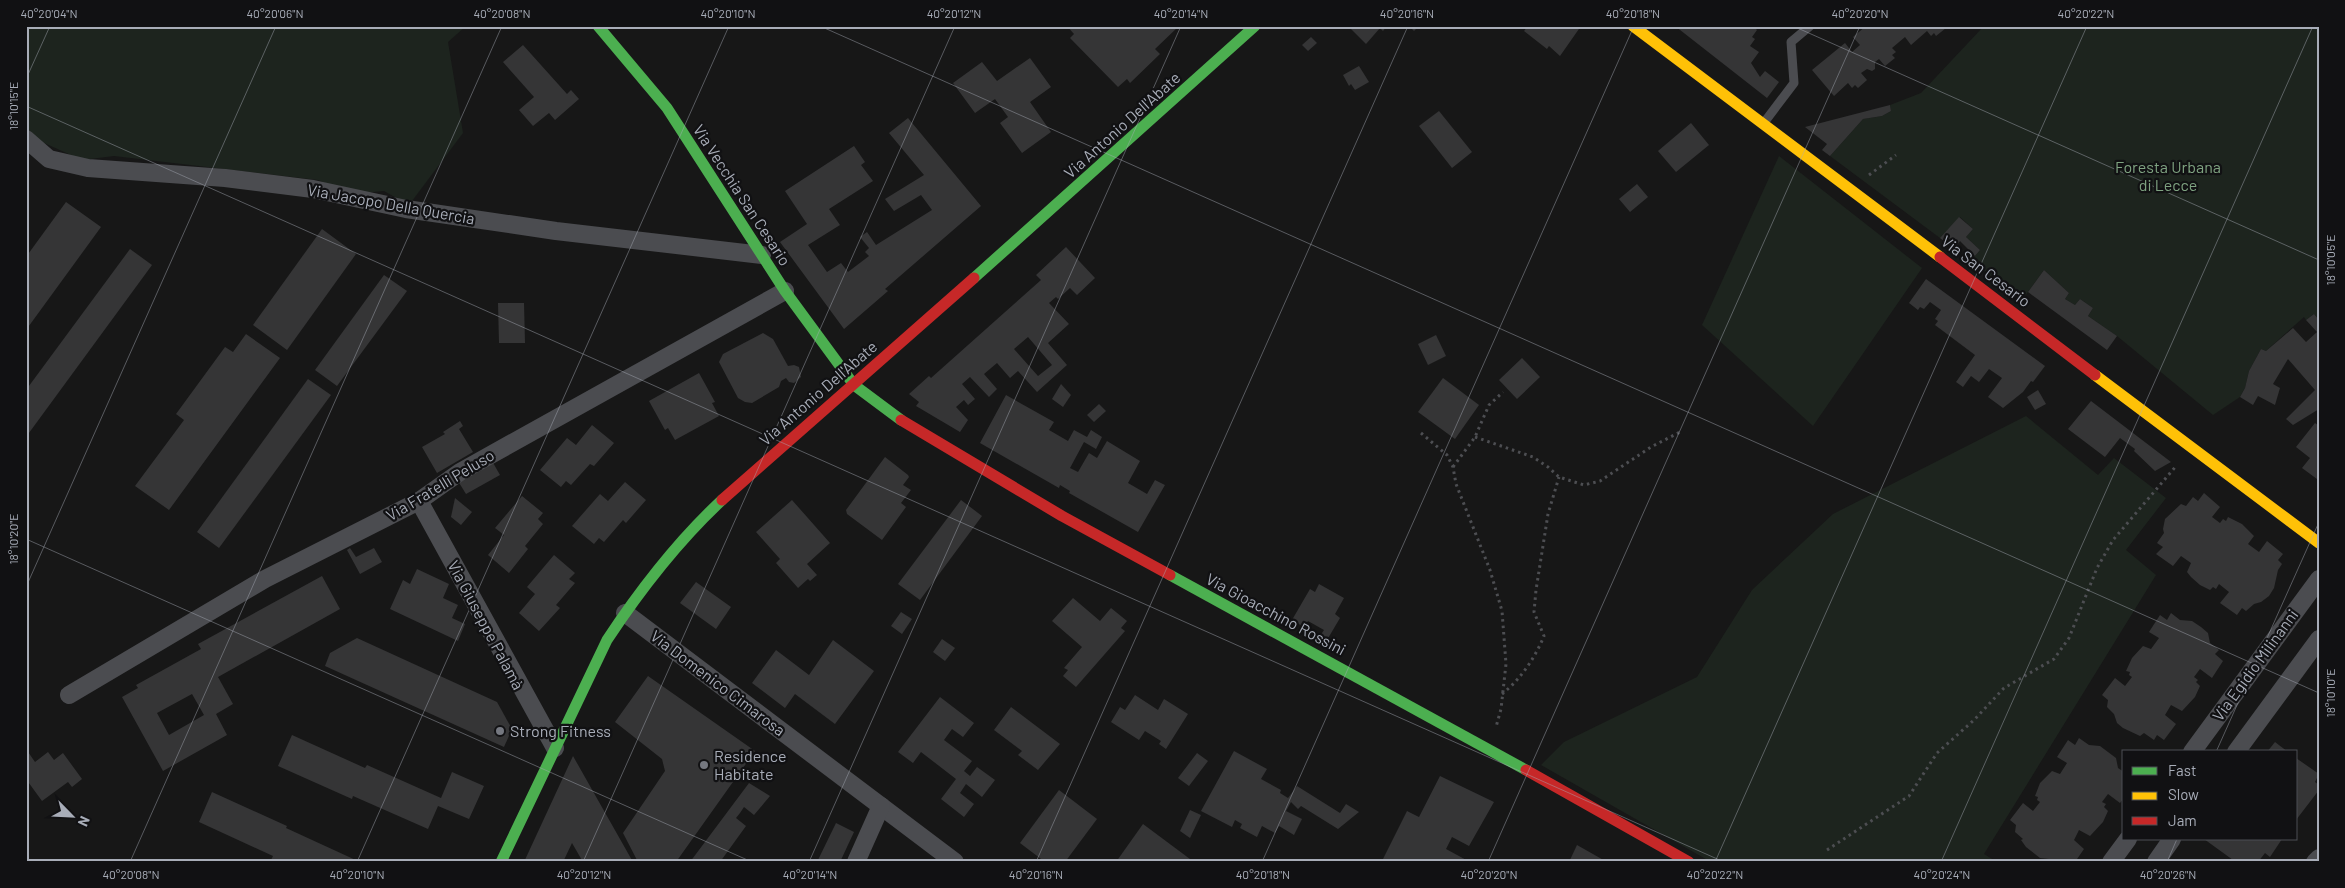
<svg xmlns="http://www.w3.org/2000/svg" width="2345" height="888" font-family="Barlow,sans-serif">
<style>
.green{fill:#1d241e}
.building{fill:#353536;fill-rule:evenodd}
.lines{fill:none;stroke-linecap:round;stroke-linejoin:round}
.path{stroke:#4d4e52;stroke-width:3;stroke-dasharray:2.5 4;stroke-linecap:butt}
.lane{stroke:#4b4c50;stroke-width:9}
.street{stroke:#4b4c50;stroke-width:18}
.fast{stroke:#4caf50;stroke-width:11}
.slow{stroke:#ffc107;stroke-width:11}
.jam{stroke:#c62828;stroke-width:11}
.ticks{fill:none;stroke:#a8adb8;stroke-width:1;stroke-opacity:0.45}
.poi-dot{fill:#757880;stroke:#111113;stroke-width:2}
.labels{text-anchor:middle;stroke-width:4.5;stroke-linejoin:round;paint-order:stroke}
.street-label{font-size:16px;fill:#a8adb8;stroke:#111113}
.park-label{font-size:16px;fill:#7fa381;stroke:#111113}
.poi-label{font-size:16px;fill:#a8adb8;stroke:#111113;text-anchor:start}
.neatline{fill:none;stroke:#a8adb8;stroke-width:2}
.ticks-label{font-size:12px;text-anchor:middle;fill:#a8adb8}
</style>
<rect width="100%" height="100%" fill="#171717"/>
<g class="green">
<polygon points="26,26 466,26 448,42 463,133 409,205 384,191 351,194 318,180 114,156 82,160 42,142 26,129"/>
<polygon points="1984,26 2319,26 2319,320 2314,314 2306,320 2304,317 2266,351 2261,349 2249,371 2245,388 2240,397 2213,415 2117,336 2088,316 2093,308 2080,299 2075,305 2065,299 2069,293 2044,270 2022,300 1971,261 1980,250 1966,237 1973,229 1960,217 1940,238 1830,156 1863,119 1882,116 1891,111 1890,105 1921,93"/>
<polygon points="1779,156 1922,268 1813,426 1702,325"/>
<polygon points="2026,416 2098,475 2114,458 2166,498 2126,550 2156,575 1984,854 1997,862 1711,862 1541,765 1564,742 1697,677 1752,590 1833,514"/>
</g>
<g class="building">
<polygon points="1067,26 1179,26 1155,49 1160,54 1130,83 1127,79 1118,87 1070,38 1074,34"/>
<polygon points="1351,26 1387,26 1383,31 1380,28 1366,44 1350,28"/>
<polygon points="1409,26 1419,26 1414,31"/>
<polygon points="1528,26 1581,26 1560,56 1549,46 1547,49 1524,31"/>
<polygon points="1675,26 1753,26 1757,30 1752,37 1755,39 1750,46 1759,52 1751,63 1760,77 1765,71 1779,82 1767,98"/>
<polygon points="1866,26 1944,26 1946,28 1936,36 1934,33 1931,36 1927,31 1911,45 1905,37 1892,48 1896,52 1892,55 1895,58 1885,66 1879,59 1875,62 1875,69 1872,71 1867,69 1861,73 1867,80 1858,88 1855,85 1852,88 1848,83 1834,96 1812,70 1845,43 1852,52 1860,45 1853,37"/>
<polygon points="1311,37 1317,43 1308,51 1302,45"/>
<polygon points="523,45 567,94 571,90 579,99 555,120 549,113 533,126 519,110 534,97 503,62"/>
<polygon points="1030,58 1051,87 1030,102 1051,132 1022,153 1000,123 1008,117 995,99 975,113 953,83 982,62 997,81"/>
<polygon points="1359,66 1369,82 1355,90 1351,84 1349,86 1343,75"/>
<polygon points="1890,105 1891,111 1882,116 1863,119 1830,156 1822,150 1827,144 1805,127"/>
<polygon points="1439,111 1472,152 1452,168 1419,126"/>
<polygon points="908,118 981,206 885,289 888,291 844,329 780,242 807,224 785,191 854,146 865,162 861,165 873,181 829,209 840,225 808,245 827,272 841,263 848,272 869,256 865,252 869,248 860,237 867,232 876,245 932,210 921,195 894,211 885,199 924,175 889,133"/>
<polygon points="1691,123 1709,145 1676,172 1658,151"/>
<polygon points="1637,184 1648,197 1630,212 1619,199"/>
<polygon points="66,202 101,227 26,330 26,257"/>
<polygon points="1959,217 1973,229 1966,237 1980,250 1975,256 1960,241 1954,249 1940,238"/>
<polygon points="322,229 356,254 287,350 253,325"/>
<path d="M1066,247l29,31 -18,17 -7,-7 -12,11 -2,-2 -7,6 20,21 -21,19 19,22 -30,27 -19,-21 -8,7 -13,-15 -13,11 13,15 -8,8 -19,-20 -8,7 13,15 -7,6 -4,-5 -8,7 12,13 -8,12 -44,-26 3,-4 -10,-8 20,-18 2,2 110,-98 -5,-5zM1028,337l24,28 -14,11 -24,-27z"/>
<polygon points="130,249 152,265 26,437 26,390"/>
<polygon points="2044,270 2069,293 2065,299 2075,305 2080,299 2093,308 2088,316 2117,336 2107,350 2028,292"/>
<polygon points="384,275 407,291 337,386 315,370"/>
<polygon points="1926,279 2045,366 2033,382 2031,381 2023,392 2003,408 1988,397 2002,378 1989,369 1979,382 1971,376 1963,387 1956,382 1975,355 1935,325 1938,321 1935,319 1941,310 1930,302 1924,309 1920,307 1918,310 1909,303"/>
<polygon points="498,303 524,303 525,343 499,343"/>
<polygon points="2314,314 2319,320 2319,409 2293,425 2286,419 2315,390 2288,359 2273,384 2280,388 2275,405 2258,396 2253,405 2240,397 2245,388 2249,371 2261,349 2266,351 2293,328 2306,342 2317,332 2306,320"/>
<polygon points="763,333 773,339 788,366 794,365 799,367 801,377 794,383 789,382 786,378 781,381 779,387 752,403 745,402 738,398 719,362 723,354"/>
<polygon points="246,334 280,358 169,510 135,486 184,420 176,414 225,347 233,352"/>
<polygon points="1436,335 1446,356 1428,365 1418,344"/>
<polygon points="1522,358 1540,377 1517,399 1499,380"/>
<polygon points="699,373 715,402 712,403 719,416 675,440 668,428 665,430 649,401"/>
<polygon points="1443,378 1479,405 1455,439 1418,412"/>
<polygon points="308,379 331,395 219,548 197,532"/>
<polygon points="1061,384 1071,395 1063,407 1052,399"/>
<polygon points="2038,390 2046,404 2035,410 2027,397"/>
<polygon points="1006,395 1054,422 1049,430 1068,441 1074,430 1087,437 1091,430 1102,437 1096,449 1084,442 1070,468 1078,472 1089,453 1097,458 1107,441 1140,461 1128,483 1147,494 1155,480 1165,485 1138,532 1069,493 1070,491 1060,485 1059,488 980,443"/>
<polygon points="2091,401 2171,462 2155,471 2134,451 2135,449 2120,438 2105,457 2068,429"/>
<polygon points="1099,404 1106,411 1094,422 1087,415"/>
<polygon points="460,421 463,426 459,429 473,452 437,473 422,447 445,434 443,432"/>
<polygon points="2315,423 2319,426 2317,479 2302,468 2310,458 2296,447"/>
<polygon points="592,425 614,443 594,466 590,464 571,485 566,481 561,487 540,470 567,438 576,445"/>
<polygon points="885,457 908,475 909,477 903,485 911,490 901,503 906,507 882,540 847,514 846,510"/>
<polygon points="492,461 500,475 466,494 458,481"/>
<polygon points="625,482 646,500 626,523 623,520 604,542 599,538 594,544 572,526 600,494 608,501"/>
<polygon points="2204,493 2220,507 2212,517 2220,523 2223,519 2226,521 2228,517 2242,524 2254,536 2248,544 2259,552 2267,541 2283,554 2278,560 2282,564 2278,570 2274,588 2269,596 2261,602 2254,604 2246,611 2242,608 2237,615 2220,603 2229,592 2219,584 2216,589 2213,587 2210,590 2200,585 2191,577 2187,572 2191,563 2181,556 2173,566 2156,554 2163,547 2157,543 2164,533 2163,529 2165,519 2181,504 2186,506 2193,497 2198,501"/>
<polygon points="522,496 543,513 538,519 543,524 525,546 528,549 509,573 488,555 504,535 495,528"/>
<polygon points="455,498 472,512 461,525 451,517"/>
<polygon points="792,500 830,543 807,564 817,575 810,581 808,579 798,588 776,563 780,559 756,532"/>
<polygon points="961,500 982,516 920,600 898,584"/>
<polygon points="350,548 356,557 374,548 382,562 360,574 347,550"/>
<polygon points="554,555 575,573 569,579 575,583 556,605 560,608 539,631 519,613 535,594 527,587"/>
<polygon points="417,569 449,584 443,598 458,605 452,618 465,624 458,641 390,609 403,580 410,584"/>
<path d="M322,576l18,33 -122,68 15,27 -17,10 11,21 -64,36 -41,-74 16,-9 -2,-3 65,-36 -3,-5zM192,694l12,21 -35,20 -12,-22z"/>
<polygon points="696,582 731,607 716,629 680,603"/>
<polygon points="1319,584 1344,598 1335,614 1340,618 1327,640 1320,636 1324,630 1308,621 1304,627 1292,620 1310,589 1315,592"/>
<polygon points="1073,598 1100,621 1111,608 1127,621 1121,628 1125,631 1076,687 1063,676 1068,670 1064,668 1082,647 1052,621"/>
<polygon points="901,612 912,619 902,634 891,626"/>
<polygon points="2171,613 2180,620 2192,621 2201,627 2208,633 2210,643 2219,650 2215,654 2223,661 2212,678 2200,669 2194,677 2198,680 2196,682 2200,686 2195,697 2182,711 2171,705 2165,715 2176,724 2164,740 2157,735 2154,740 2144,733 2140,736 2123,728 2117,723 2114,714 2107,707 2108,700 2102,695 2115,678 2125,686 2132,677 2129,675 2130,672 2126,671 2132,658 2143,646 2151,649 2159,638 2149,632 2160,615 2167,620"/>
<polygon points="357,638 497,702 512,729 504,747 325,666 330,653"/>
<polygon points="942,639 955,648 945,661 933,652"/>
<polygon points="833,640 874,671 835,724 795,694 785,708 752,683 776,650 809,675"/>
<polygon points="648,676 755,751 676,862 638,862 623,833 665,771 662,759 615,722"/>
<polygon points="1135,695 1158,710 1164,699 1188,714 1166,749 1159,744 1161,741 1145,731 1139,740 1111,722 1120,707 1125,710"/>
<polygon points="940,697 974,723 963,737 952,729 944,740 972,761 964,771 970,776 977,767 995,780 982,797 966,784 960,793 974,804 964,817 941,799 956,779 921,752 913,763 898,752"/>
<polygon points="1011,707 1060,744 1038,770 1018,755 1022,751 994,730"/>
<polygon points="292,735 365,768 367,765 441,798 452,772 484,786 469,819 438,806 428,829 353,796 352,799 278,766"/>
<polygon points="2079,738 2089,745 2100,746 2116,758 2118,768 2124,772 2124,798 2120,803 2108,794 2102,802 2106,804 2104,807 2108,811 2103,822 2090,836 2079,830 2074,840 2084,849 2075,862 2040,858 2026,847 2021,840 2023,839 2015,832 2016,825 2010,820 2023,803 2033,811 2040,802 2037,800 2038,797 2035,796 2040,783 2052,771 2060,774 2067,763 2057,757 2068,740 2075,745"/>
<polygon points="2275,742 2288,752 2267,752"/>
<polygon points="26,749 35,762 48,752 54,760 63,753 82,779 72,787 68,782 42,801 26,779"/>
<polygon points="1234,751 1267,769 1261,779 1281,790 1280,793 1288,798 1297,786 1340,813 1346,804 1359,812 1338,829 1301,806 1298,809 1291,802 1286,811 1302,819 1294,835 1279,826 1275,833 1262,826 1257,837 1240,828 1242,824 1235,820 1232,827 1201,811"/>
<polygon points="1197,753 1208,761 1189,786 1178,778"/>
<polygon points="573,756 633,862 583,862 572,843 563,862 524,862"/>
<polygon points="2296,758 2319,774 2315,782 2319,785 2319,790 2296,820"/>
<polygon points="1440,776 1494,802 1469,846 1452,837 1446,849 1470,862 1388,862 1383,859 1407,811 1419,817"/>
<polygon points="749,783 770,796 754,815 744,807 740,813 736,818 746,826 720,862 690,862"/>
<polygon points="1059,790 1097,819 1065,862 1045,862 1020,843"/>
<polygon points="212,792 287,826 286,828 360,862 276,862 271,860 273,856 199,822"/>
<polygon points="1190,810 1201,815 1190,838 1180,831"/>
<polygon points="836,823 854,832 840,862 817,862"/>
<polygon points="1143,824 1194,862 1116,862"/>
<polygon points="2204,839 2282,839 2270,857 2265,853 2258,862 2231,862 2233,860"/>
<polygon points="1577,845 1607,862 1569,862"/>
</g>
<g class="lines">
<g class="path">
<polyline points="1869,175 1896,155"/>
<polyline points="1421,433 1447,455 1453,467 1456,484 1490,570 1502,611 1506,664 1501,709 1496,727"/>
<polyline points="1475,437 1533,457 1548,467 1559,477 1584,485 1600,481 1651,447 1680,432"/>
<polyline points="1453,467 1475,437 1489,405 1503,392"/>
<path d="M1502,694c18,-14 33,-36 42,-58l-10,-24 2,-22 12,-76 11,-37"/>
<polyline points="1827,850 1909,796 1937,753 1974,720 2004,688 2054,659 2069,638 2097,568 2113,540 2177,465"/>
</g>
<polyline class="lane" points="1763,124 1794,83 1791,42 1810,26"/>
<g class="street">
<polyline points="26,139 49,159 88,168 225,178 313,189 406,209 556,231 762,255"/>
<polyline points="419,501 555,748"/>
<polyline points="625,613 955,862"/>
<polyline points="69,695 265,579 419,501 460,472 785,291"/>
<polyline points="2192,752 2319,579"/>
<polyline points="2236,752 2319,639"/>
<polyline points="856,862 881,806"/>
<polyline points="2111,862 2128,839"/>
<polyline points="2156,862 2172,839"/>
<polyline points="2315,862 2319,858"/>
</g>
<g class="fast">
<polyline points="598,26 667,108 785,291 854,385 901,420"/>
<polyline points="974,278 1255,26"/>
<polyline points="1170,575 1526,770"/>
<path d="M501,862l106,-222c33,-50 71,-99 115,-140"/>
</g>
<g class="slow">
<polyline points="1633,26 1940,257"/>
<polyline points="2095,375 2319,543"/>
</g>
<g class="jam">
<polyline points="1940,257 2095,375"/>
<polyline points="901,420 1062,516 1170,575"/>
<polyline points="722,500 974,278"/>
<polyline points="1526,770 1689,862"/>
</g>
</g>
<path class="ticks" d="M820,26l1499,667M1793,26l526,234M26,79l24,-53M26,106l1698,756M26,539l726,323M26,587l250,-561M2216,752l103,-230M130,862l372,-836M357,862l372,-836M583,862l372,-836M809,862l372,-836M1036,862l372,-836M1262,862l372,-836M1488,862l372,-836M1715,862l372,-836M1941,862l372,-836M2167,862l10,-23"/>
<g class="poi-dot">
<circle cx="500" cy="731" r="5"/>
<circle cx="704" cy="765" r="5"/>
</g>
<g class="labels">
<g class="street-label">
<text transform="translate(1122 125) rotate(-42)" y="6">Via Antonio Dell'Abate</text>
<text transform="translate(742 195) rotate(57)" y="6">Via Vecchia San Cesario</text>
<text transform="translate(391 204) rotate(10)" y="6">Via Jacopo Della Quercia</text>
<text transform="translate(1986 271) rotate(37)" y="6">Via San Cesario</text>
<text transform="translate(818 393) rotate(-41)" y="6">Via Antonio Dell'Abate</text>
<text transform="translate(440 485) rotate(-31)" y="6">Via Fratelli Peluso</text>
<text transform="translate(1276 614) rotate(28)" y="6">Via Gioacchino Rossini</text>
<text transform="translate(486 625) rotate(62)" y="6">Via Giuseppe Palamà</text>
<text transform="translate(2255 665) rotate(-54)" y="6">Via Egidio Milinanni</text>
<text transform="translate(718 683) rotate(37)" y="6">Via Domenico Cimarosa</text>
</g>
<g class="park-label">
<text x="2168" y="173">Foresta Urbana<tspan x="2168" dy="18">di Lecce</tspan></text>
</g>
<g class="poi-label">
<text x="510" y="737">Strong Fitness</text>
<text x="714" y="762">Residence<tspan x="714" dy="18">Habitate</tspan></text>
</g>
</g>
<rect width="2345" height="888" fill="none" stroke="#111113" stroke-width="55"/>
<rect x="2122" y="750" width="175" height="90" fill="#111113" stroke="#4d4f55"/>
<rect x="2132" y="767" width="25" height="8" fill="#4caf50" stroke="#4d4f55"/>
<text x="2168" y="776" font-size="15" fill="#a8adb8">Fast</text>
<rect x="2132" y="792" width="25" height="8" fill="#ffc107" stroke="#4d4f55"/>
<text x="2168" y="800" font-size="15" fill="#a8adb8">Slow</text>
<rect x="2132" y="817" width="25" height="8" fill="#c62828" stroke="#4d4f55"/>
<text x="2168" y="826" font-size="15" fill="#a8adb8">Jam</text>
<g transform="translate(72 816) rotate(114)" stroke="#111113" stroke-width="4" paint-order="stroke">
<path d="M0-4L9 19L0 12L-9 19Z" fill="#a8adb8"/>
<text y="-8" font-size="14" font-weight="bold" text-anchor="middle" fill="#a8adb8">N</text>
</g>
<rect x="28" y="28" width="2290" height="832" class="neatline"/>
<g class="ticks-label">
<text x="49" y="18">40°20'04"N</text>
<text x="275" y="18">40°20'06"N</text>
<text x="502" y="18">40°20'08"N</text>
<text x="728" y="18">40°20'10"N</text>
<text x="954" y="18">40°20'12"N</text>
<text x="1181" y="18">40°20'14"N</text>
<text x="1407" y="18">40°20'16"N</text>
<text x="1633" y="18">40°20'18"N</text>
<text x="1860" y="18">40°20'20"N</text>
<text x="2086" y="18">40°20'22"N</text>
<text transform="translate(14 106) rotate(-90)" y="4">18°10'15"E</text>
<text transform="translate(2331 260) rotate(-90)" y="4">18°10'05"E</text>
<text transform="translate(14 539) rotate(-90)" y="4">18°10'20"E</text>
<text transform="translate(2331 693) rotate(-90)" y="4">18°10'10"E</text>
<text x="131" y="879">40°20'08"N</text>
<text x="357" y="879">40°20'10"N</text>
<text x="584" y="879">40°20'12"N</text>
<text x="810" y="879">40°20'14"N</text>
<text x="1036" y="879">40°20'16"N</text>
<text x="1263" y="879">40°20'18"N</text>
<text x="1489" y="879">40°20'20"N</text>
<text x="1715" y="879">40°20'22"N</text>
<text x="1942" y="879">40°20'24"N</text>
<text x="2168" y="879">40°20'26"N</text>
</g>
</svg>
